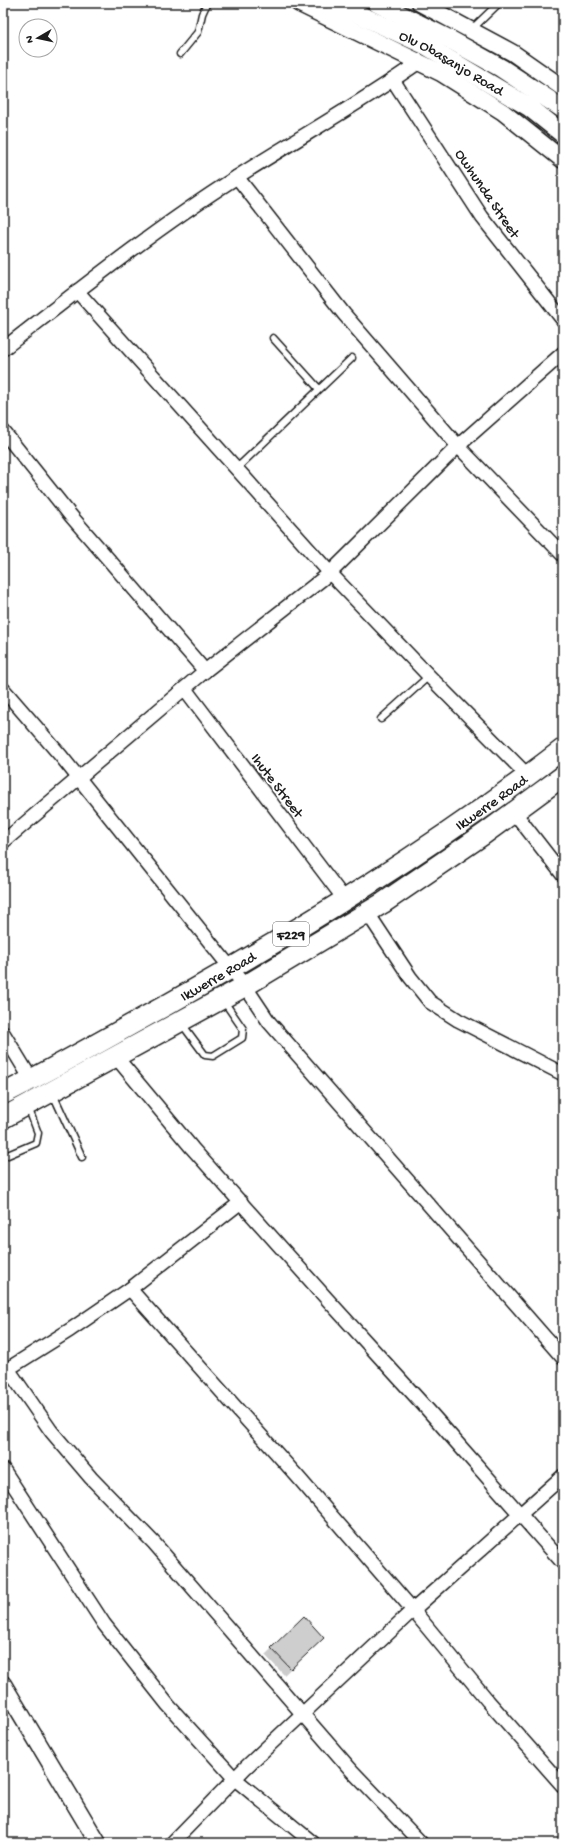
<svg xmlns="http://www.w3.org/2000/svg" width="566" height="1846" font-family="'Gochi Hand',sans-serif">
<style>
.shadow{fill:#0003}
.building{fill:#cecece;stroke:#1c1c1c}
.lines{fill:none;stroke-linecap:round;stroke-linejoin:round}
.service-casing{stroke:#1c1c1c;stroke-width:9}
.minor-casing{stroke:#1c1c1c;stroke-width:16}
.tertiary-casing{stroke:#1c1c1c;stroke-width:19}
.secondary-casing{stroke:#1c1c1c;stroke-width:21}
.primary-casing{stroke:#1c1c1c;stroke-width:23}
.service{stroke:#fff;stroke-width:6}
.minor{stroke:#fff;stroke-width:13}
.tertiary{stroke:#fff;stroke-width:16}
.secondary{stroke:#fff;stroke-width:18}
.primary{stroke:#fff;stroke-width:20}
.labels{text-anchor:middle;stroke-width:3.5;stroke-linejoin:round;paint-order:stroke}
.shield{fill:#fff;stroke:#606060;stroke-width:1}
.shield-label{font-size:14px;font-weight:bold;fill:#1c1c1c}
.street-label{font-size:15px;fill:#1c1c1c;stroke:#fff}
</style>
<rect width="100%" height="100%" fill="#fff"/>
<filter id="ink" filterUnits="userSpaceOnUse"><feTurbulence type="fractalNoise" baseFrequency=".025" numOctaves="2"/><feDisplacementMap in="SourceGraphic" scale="8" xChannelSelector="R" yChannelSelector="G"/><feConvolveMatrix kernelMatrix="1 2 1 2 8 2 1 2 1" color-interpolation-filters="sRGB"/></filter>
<g filter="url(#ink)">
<polygon class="shadow" points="303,1618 323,1638 284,1675 265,1655"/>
<polygon class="building" points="304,1616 324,1638 291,1669 271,1648"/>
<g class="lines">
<defs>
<g id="service">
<polyline points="471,30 499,3"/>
<polyline points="180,54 198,32 202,14 207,3"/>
<polyline points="273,338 319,389"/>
<polyline points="236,469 352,358"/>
<polyline points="381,719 429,676"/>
<polyline points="182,1024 205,1055 213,1056 242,1038 243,1029 223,1000"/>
<polyline points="53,1094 82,1157"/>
<polyline points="3,1157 36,1143 38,1133 28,1107"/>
</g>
<g id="minor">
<polyline points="393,80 482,217 563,320"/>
<polyline points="237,177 344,314 458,446 563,555"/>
<polyline points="77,291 330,573 429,676 528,776"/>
<path d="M3,349c77,-60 152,-120 234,-172 61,-39 124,-74 182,-115"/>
<polyline points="3,431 71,516 205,671"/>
<polyline points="3,689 61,756 245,986 269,1022 563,1358"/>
<polyline points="185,689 345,900"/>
<polyline points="514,812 563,875"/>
<polyline points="3,842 205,671 330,573 458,446 563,353"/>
<polyline points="367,912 410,977 430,1002 458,1020 563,1074"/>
<polyline points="3,1033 31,1079"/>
<polyline points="116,1057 192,1148 327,1299 428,1410 563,1563"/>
<polyline points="130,1289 297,1476 413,1610 488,1701 563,1786"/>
<polyline points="8,1369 51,1431 91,1478 154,1543 352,1771 421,1843"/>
<polyline points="3,1372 70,1330 130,1289 241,1202"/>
<polyline points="3,1469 104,1624 168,1705 235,1779 313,1843"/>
<polyline points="172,1843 245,1768 413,1610 563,1476"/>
</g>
<g id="tertiary">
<polyline points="298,3 441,73 503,112 563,160"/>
<polyline points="420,3 513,53 563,88"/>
<polyline points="3,1684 98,1843"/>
</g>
<g id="secondary">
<path id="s1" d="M334,3l91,42 104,62 34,27"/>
<polyline points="377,3 449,39 501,68 563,109"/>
</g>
<g id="primary">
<path id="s2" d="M3,1094c54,-27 107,-58 160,-87 139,-78 274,-161 400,-258"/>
<polyline points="3,1118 245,986 383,903 484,834 563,776"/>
</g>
</defs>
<use href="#service" class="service-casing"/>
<use href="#minor" class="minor-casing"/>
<use href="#tertiary" class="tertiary-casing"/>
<use href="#secondary" class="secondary-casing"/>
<use href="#primary" class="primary-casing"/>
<use href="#service" class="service"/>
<use href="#minor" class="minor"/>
<use href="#tertiary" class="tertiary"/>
<use href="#secondary" class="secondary"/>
<use href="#primary" class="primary"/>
</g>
</g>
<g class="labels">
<rect class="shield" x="273" y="922" width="36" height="24" rx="3"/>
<g class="shield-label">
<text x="291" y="939">F229</text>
</g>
<g class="street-label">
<text dy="5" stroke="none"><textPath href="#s1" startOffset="132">Olu Obasanjo Road</textPath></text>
<text transform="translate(488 193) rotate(56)" y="5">Owhunda Street</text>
<text transform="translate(278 785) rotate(53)" y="5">Ihute Street</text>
<text dy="5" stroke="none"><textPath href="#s2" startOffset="569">Ikwerre Road</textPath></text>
<text dy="5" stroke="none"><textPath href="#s2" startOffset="245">Ikwerre Road</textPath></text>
</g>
</g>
<rect width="566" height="1846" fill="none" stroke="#fff" stroke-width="16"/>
<rect x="8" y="8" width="550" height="1830" fill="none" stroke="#1c1c1c" stroke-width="1.5" filter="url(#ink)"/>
<g transform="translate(38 38) rotate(261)"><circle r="19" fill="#ffffff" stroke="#a4a4a4"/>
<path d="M0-3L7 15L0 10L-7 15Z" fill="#1c1c1c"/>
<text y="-6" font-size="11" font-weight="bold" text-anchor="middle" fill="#1c1c1c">N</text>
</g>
</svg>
